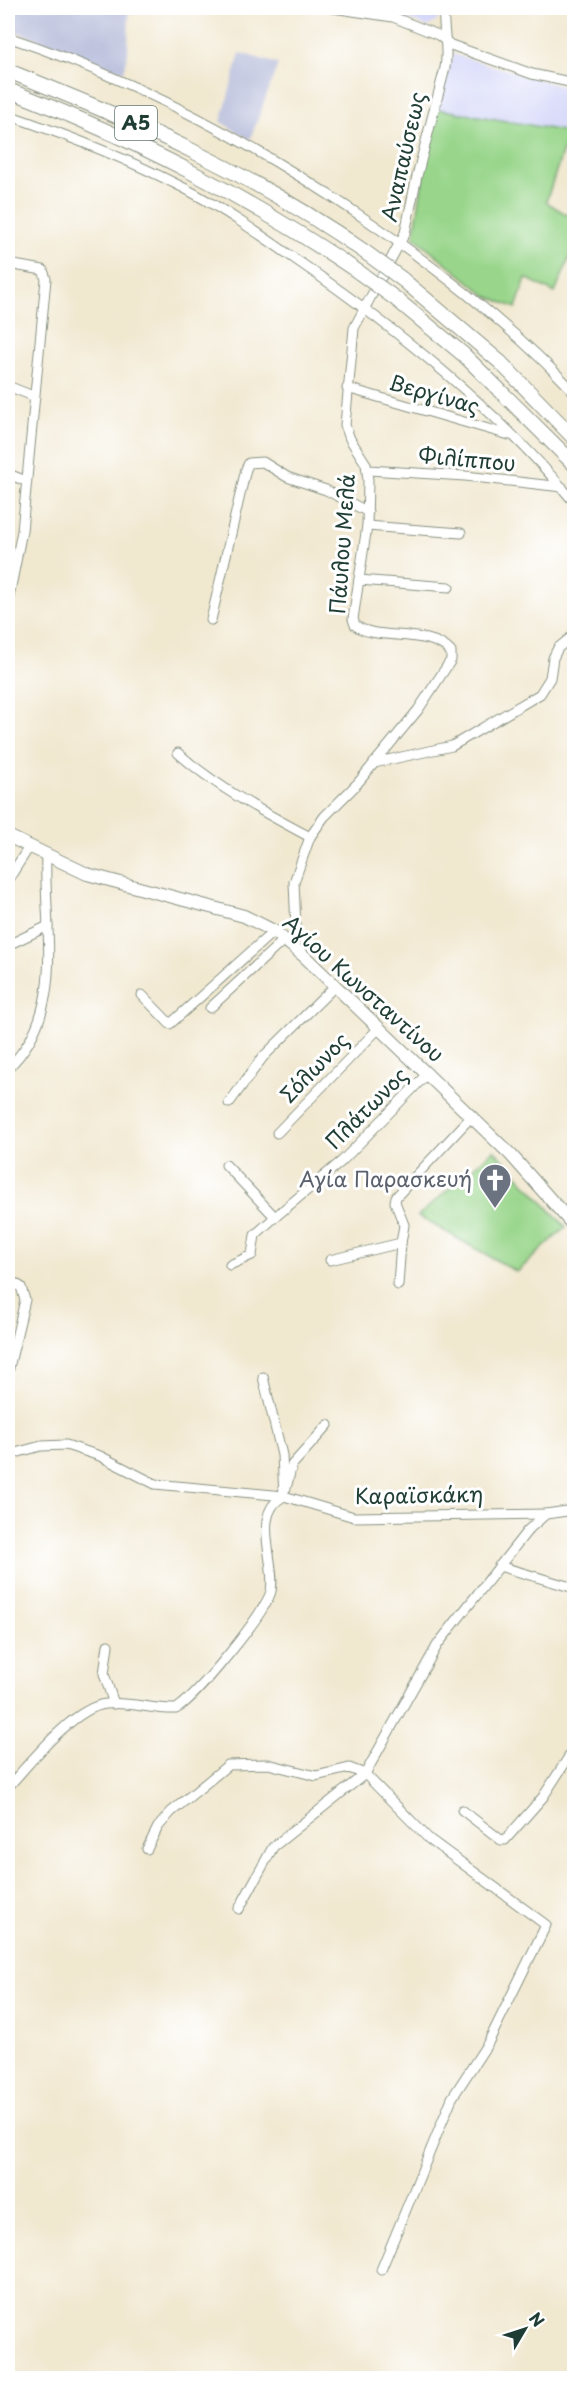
<svg xmlns="http://www.w3.org/2000/svg" width="582" height="2386" font-family="'Playpen Sans',sans-serif">
<style>
.built{fill:#d6d8f9}
.industrial{fill:#bec3de}
.green{fill:#99d68b;stroke:#5c8a60;stroke-width:1.5}
.lines{fill:none;stroke-linecap:round;stroke-linejoin:round}
.minor-casing{stroke:#889282;stroke-width:11}
.major-casing{stroke:#889282;stroke-width:14}
.highway-casing{stroke:#889282;stroke-width:16}
.minor{stroke:#fff;stroke-width:9}
.major{stroke:#fff;stroke-width:12}
.highway{stroke:#fff;stroke-width:14}
.highway-bridge-casing{stroke:#889282;stroke-width:16;stroke-linecap:butt}
.highway-bridge{stroke:#fff;stroke-width:14}
.labels{text-anchor:middle;stroke-width:6;stroke-linejoin:round;paint-order:stroke}
.shield{fill:#fff;stroke:#627771;stroke-width:1.5}
.shield-label{font-size:20px;font-weight:bold;fill:#1f3d34}
.street-label{font-size:21px;fill:#1f3d34;stroke:#fff}
.worship-label{font-size:21px;fill:#5b616d;stroke:#fff;text-anchor:end}
</style>
<rect width="100%" height="100%" fill="#fff"/>
<filter id="ink" filterUnits="userSpaceOnUse"><feTurbulence type="fractalNoise" baseFrequency=".0167" numOctaves="2"/><feDisplacementMap in="SourceGraphic" scale="12" xChannelSelector="R" yChannelSelector="G"/><feConvolveMatrix kernelMatrix="1 2 1 2 8 2 1 2 1" color-interpolation-filters="sRGB"/></filter>
<filter id="wash" filterUnits="userSpaceOnUse"><feTurbulence type="fractalNoise" baseFrequency=".008" numOctaves="4" result="noise"/><feDisplacementMap in="SourceGraphic" scale="24" xChannelSelector="R" yChannelSelector="G"/><feGaussianBlur stdDeviation="1.35" result="paint"/><feColorMatrix in="noise" values="0 0 0 0 0 0 0 0 0 0 0 0 0 0 0 0 0 1.4 0 .05"/><feComposite in="paint" operator="in"/></filter>
<g filter="url(#wash)">
<rect width="100%" height="100%" fill="#f1e8d0"/>
<g class="built">
<polygon points="395,8 439,8 438,20 428,27 394,15"/>
<polygon points="453,54 574,90 574,134 436,109"/>
</g>
<g class="industrial">
<polygon points="8,8 129,8 128,52 124,72 8,28"/>
<polygon points="240,53 278,64 250,140 221,122"/>
</g>
<g class="green">
<polygon points="438,109 569,132 546,202 574,219 574,247 555,293 526,278 516,308 487,296 414,237 423,178 420,177"/>
<polygon points="494,1150 566,1227 517,1272 418,1216"/>
</g>
</g>
<g filter="url(#ink)">
<g class="lines">
<defs>
<g id="minor">
<polyline points="333,8 393,17 438,35 451,45 532,74 574,83"/>
<path d="M8,37c126,42 240,103 350,177 78,53 152,110 216,178"/>
<path d="M8,115c59,20 120,44 176,73 40,21 77,47 114,73 100,69 198,147 276,241"/>
<polyline points="8,264 43,270 46,279 22,531 8,602"/>
<polyline points="8,386 33,396"/>
<polyline points="347,388 509,435"/>
<polyline points="368,470 465,476 562,487"/>
<polyline points="8,474 26,481"/>
<polyline points="367,526 461,533"/>
<polyline points="359,580 449,587"/>
<polyline points="211,620 246,469 249,463 263,462 287,477 326,490 368,512"/>
<path d="M178,753c38,34 87,60 132,84"/>
<polyline points="374,763 452,746 540,694 550,678 553,658 558,648 574,635"/>
<polyline points="8,880 29,847"/>
<polyline points="8,945 48,926"/>
<path d="M291,945l5,-16 -2,-47 16,-45 14,-20 33,-33 61,-74 33,-50v-8c-22,-25 -76,-10 -96,-27l-2,-6 14,-93 1,-46 -2,-16 -16,-25 -5,-14 9,-97 51,-95 12,-57 28,-108c4,-21 -3,-39 -1,-60"/>
<polyline points="142,995 170,1024 274,931"/>
<polyline points="210,1008 285,939"/>
<path d="M8,1068c60,-57 35,-140 38,-213"/>
<polyline points="229,1103 263,1057 335,986"/>
<polyline points="277,1133 379,1028"/>
<polyline points="226,1165 275,1217 342,1161 428,1073"/>
<polyline points="330,1260 401,1243 404,1225 395,1202 396,1197 472,1116"/>
<polyline points="230,1265 252,1255 255,1235 275,1217"/>
<polyline points="8,1279 21,1287 25,1300 8,1372"/>
<polyline points="398,1285 401,1243"/>
<polyline points="263,1377 282,1455 284,1496"/>
<polyline points="8,1455 41,1446 66,1445 100,1456 155,1484 284,1496"/>
<polyline points="286,1488 292,1465 328,1425"/>
<polyline points="499,1566 574,1588"/>
<polyline points="108,1645 104,1674 114,1704"/>
<path d="M8,1787c22,-24 66,-80 98,-83 23,-3 47,6 70,5 19,-10 91,-98 95,-118 6,-29 -21,-77 13,-95l70,21 192,-3"/>
<polyline points="462,1810 501,1840 505,1840 543,1797 574,1749"/>
<polyline points="147,1849 158,1827 171,1812 228,1765 268,1764 316,1776 349,1768 365,1774 429,1839 546,1925 488,2043 452,2098 381,2270"/>
<polyline points="239,1909 273,1847 365,1774 438,1644 528,1530 546,1514 574,1510"/>
</g>
<polyline id="major" points="8,836 87,874 244,916 274,931 305,957 511,1155 574,1226"/>
<g id="highway">
<path d="M8,71c125,49 246,103 357,181"/>
<path d="M8,90c127,49 239,106 352,183"/>
<polyline points="402,279 500,362 574,438"/>
<polyline points="396,299 464,355 574,464"/>
</g>
</defs>
<use href="#minor" class="minor-casing"/>
<use href="#major" class="major-casing"/>
<use href="#highway" class="highway-casing"/>
<use href="#minor" class="minor"/>
<use href="#major" class="major"/>
<use href="#highway" class="highway"/>
<defs>
<g id="highway-bridge">
<polyline points="365,252 402,279"/>
<polyline points="360,273 396,299"/>
</g>
</defs>
<use href="#highway-bridge" class="highway-bridge-casing"/>
<use href="#highway-bridge" class="highway-bridge"/>
</g>
</g>
<defs>
<symbol id="church-pin" viewBox="-11 -11 22 30"><path d="M0 17L-7.5 6A9.5 9.5 0 1 1 7.5 6Z" fill="#6b7280" stroke="#fff"/><path d="M-1.2-6h2.4v3.5h3.3v2.4h-3.3V6h-2.4V-.1h-3.3v-2.4h3.3Z" fill="#fff"/></symbol>
</defs>
<g fill-rule="evenodd">
<use href="#church-pin" x="476" y="1161" width="38" height="52"/>
</g>
<g class="labels">
<rect class="shield" x="115" y="106" width="42" height="34" rx="4.5"/>
<g class="shield-label">
<text x="136" y="130">Α5</text>
</g>
<g class="street-label">
<text transform="translate(404 157) rotate(-77)" y="7">Αναπαύσεως</text>
<text transform="translate(434 395) rotate(16)" y="7">Βεργίνας</text>
<text transform="translate(467 460) rotate(5)" y="7">Φιλίππου</text>
<text transform="translate(343 544) rotate(-86)" y="7">Πάυλου Μελά</text>
<text transform="translate(363 989) rotate(42)" y="7">Αγίου Κωνσταντίνου</text>
<text transform="translate(315 1068) rotate(-46)" y="7">Σόλωνος</text>
<text transform="translate(367 1109) rotate(-45)" y="7">Πλάτωνος</text>
<text transform="translate(419 1496) rotate(-1)" y="7">Καραϊσκάκη</text>
</g>
<g class="worship-label">
<text x="472" y="1187">Αγία Παρασκευή</text>
</g>
</g>
<rect width="582" height="2386" fill="none" stroke="#fff" stroke-width="30"/>
<g transform="translate(525 2329) rotate(51)" stroke="#ffffff" stroke-width="4.5" paint-order="stroke">
<path d="M0-4.5L10 22L0 15L-10 22Z" fill="#1f3d34"/>
<text y="-9" font-size="16" font-weight="bold" text-anchor="middle" fill="#1f3d34">N</text>
</g>
</svg>
